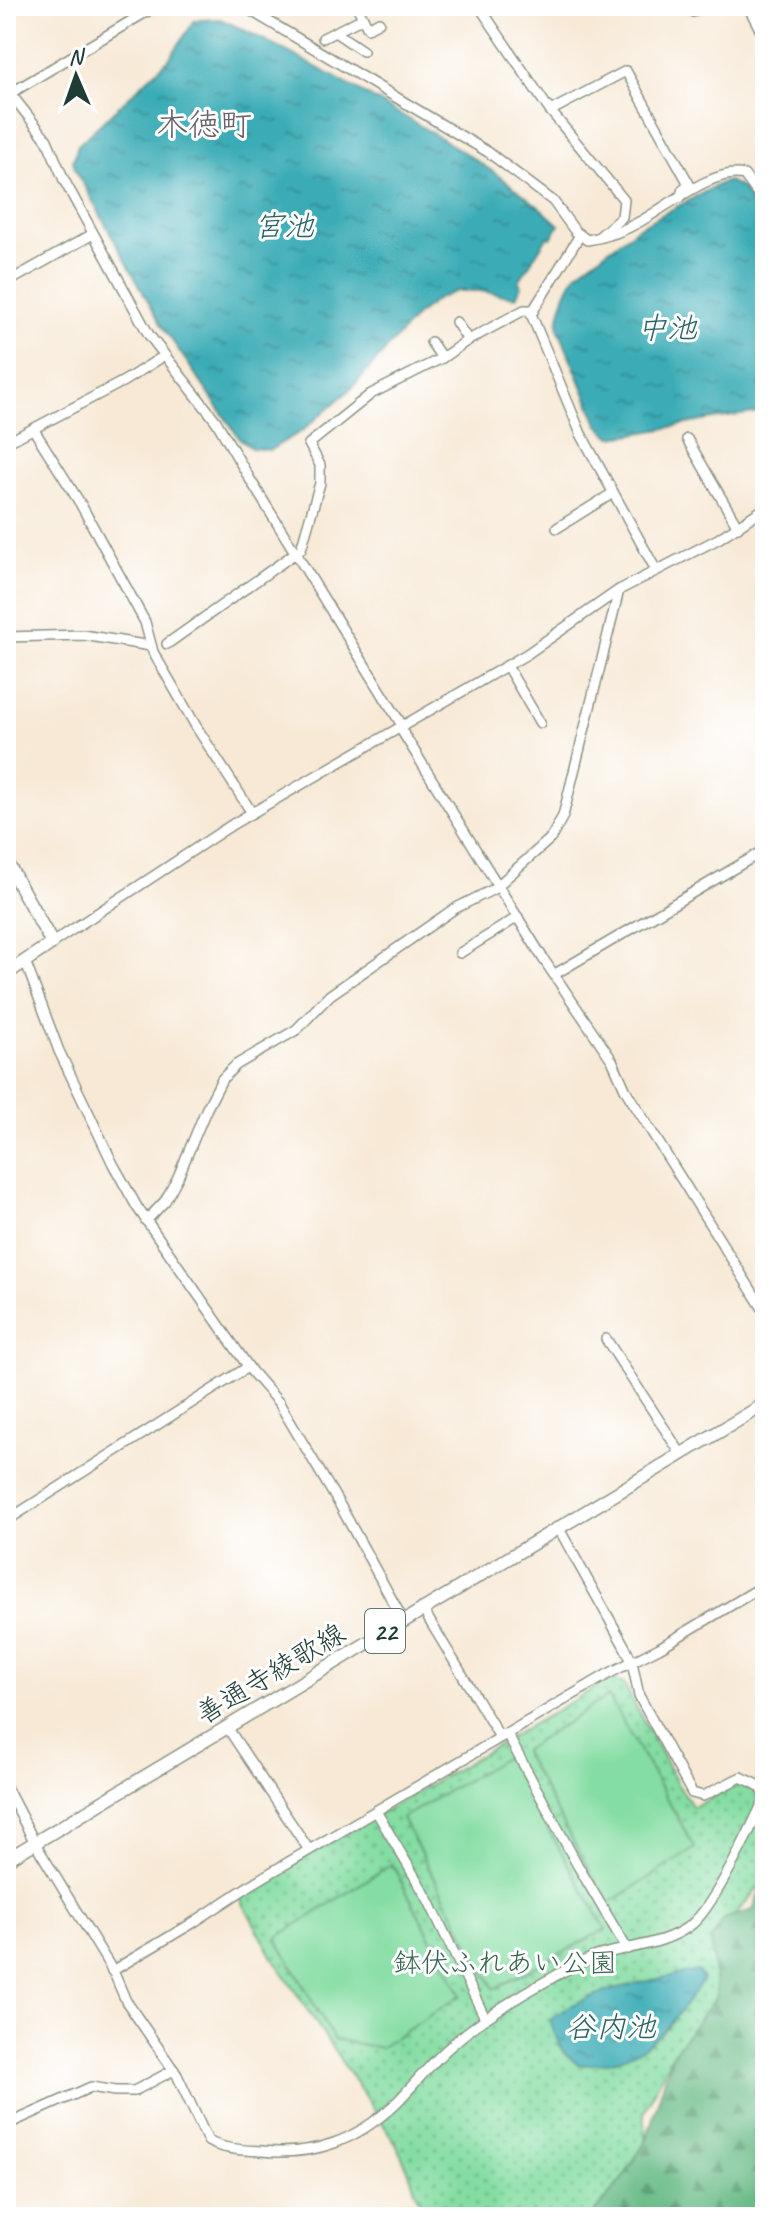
<svg xmlns="http://www.w3.org/2000/svg" width="771" height="2223" font-family="Caveat,'Klee One',sans-serif">
<style>
.grass{fill:url(#grass-dots);stroke:#528d6b;stroke-width:2}
.forest{fill:url(#forest-firs);stroke:#457c5e;stroke-width:2}
.pitch{fill:#84dda2;stroke:#528d6b;stroke-width:2}
.water{fill:url(#water-ripples);stroke:#2d7475;stroke-width:2}
.lines{fill:none;stroke-linecap:round;stroke-linejoin:round}
.minor-casing{stroke:#8b9385;stroke-width:12}
.major-casing{stroke:#8b9385;stroke-width:15}
.minor{stroke:#fff;stroke-width:9}
.major{stroke:#fff;stroke-width:12}
.labels{text-anchor:middle;stroke-width:6;stroke-linejoin:round;paint-order:stroke}
.shield{fill:#fff;stroke:#627771;stroke-width:2}
.shield-label{font-size:26px;font-weight:bold;fill:#1f3d34}
.street-label{font-size:28px;fill:#1f3d34;stroke:#fff}
.park-label{font-size:28px;fill:#386550;stroke:#fff}
.water-label{font-size:30px;font-style:italic;fill:#296462;stroke:#fff}
.quarter-label{font-size:32px;fill:#66616a;stroke:#fff}
</style>
<defs>
<pattern id="grass-dots" width="8" height="8" patternUnits="userSpaceOnUse" patternTransform="scale(2)"><rect width="8" height="8" fill="#84dda2"/><path d="M2 2h.1M6 6h.1" fill="none" stroke="#6bb485" stroke-width="1.8" stroke-linecap="round"/></pattern>
<pattern id="forest-firs" width="22" height="20" patternUnits="userSpaceOnUse" patternTransform="scale(2)"><rect width="22" height="20" fill="#6bbc88"/><path d="M5 1l3.5 6h-7zM16 11l3.5 6h-7z" fill="#579a70"/></pattern>
<pattern id="water-ripples" width="26" height="14" patternUnits="userSpaceOnUse" patternTransform="scale(2)"><rect width="26" height="14" fill="#3bacb6"/><path d="M2 4q2-2 4 0t4 0M15 11q2-2 4 0t4 0" fill="none" stroke="#318d95"/></pattern>
</defs>
<rect width="100%" height="100%" fill="#fff"/>
<filter id="ink" filterUnits="userSpaceOnUse"><feTurbulence type="fractalNoise" baseFrequency=".0125" numOctaves="2"/><feDisplacementMap in="SourceGraphic" scale="16" xChannelSelector="R" yChannelSelector="G"/><feConvolveMatrix kernelMatrix="1 2 1 2 8 2 1 2 1" color-interpolation-filters="sRGB"/></filter>
<filter id="wash" filterUnits="userSpaceOnUse"><feTurbulence type="fractalNoise" baseFrequency=".006" numOctaves="4" result="noise"/><feDisplacementMap in="SourceGraphic" scale="32" xChannelSelector="R" yChannelSelector="G"/><feGaussianBlur stdDeviation="1.8" result="paint"/><feColorMatrix in="noise" values="0 0 0 0 0 0 0 0 0 0 0 0 0 0 0 0 0 1.4 0 .05"/><feComposite in="paint" operator="in"/></filter>
<g filter="url(#wash)">
<rect width="100%" height="100%" fill="#f7e9d6"/>
<polygon class="grass" points="610,1679 624,1684 678,1785 693,1807 741,1784 765,1795 765,1880 718,1935 729,1962 714,2001 695,2031 671,2057 644,2112 648,2154 609,2217 425,2217 407,2167 395,2142 275,1961 239,1896"/>
<polygon class="forest" points="765,1886 765,2217 591,2217 623,2178 646,2141 673,2053 717,1996 711,1940 724,1919 753,1910 761,1888"/>
<g class="pitch">
<polygon points="608,1696 695,1848 608,1904 523,1751"/>
<polygon points="506,1757 606,1929 494,1989 402,1818"/>
<polygon points="392,1864 461,1995 380,2048 334,2039 276,1938"/>
</g>
<g class="water">
<path d="M220,19c52,23 102,51 152,79 66,38 131,74 187,127l-8,13 -4,-1 -28,44 3,5 -6,11 -36,-6h-24l-19,8 -21,17 -63,71 -51,44 -32,19 -19,-2 -11,-9 -78,-113 -86,-155 -3,-10 5,-16 91,-86 26,-39z"/>
<path d="M729,181l14,8 22,37v186c-52,4 -102,19 -154,25l-13,-13 -40,-96c1,-19 8,-38 19,-55l62,-46 82,-44z"/>
<path d="M698,1971l5,8 -3,5c-33,47 -60,82 -122,81l-18,-18 -10,-26c26,-29 110,-43 148,-50z"/>
</g>
</g>
<g filter="url(#ink)">
<g class="lines">
<defs>
<g id="minor">
<path d="M243,6l245,146 65,49 22,30 12,9c20,-3 37,-9 54,-19 26,-14 73,-54 103,-46l21,28"/>
<polyline points="357,6 368,28 379,22"/>
<polyline points="479,6 548,108 624,200 622,217 600,236"/>
<polyline points="690,6 693,12 703,6"/>
<polyline points="748,6 765,39"/>
<polyline points="335,32 363,51"/>
<polyline points="323,38 363,18"/>
<polyline points="6,88 47,140 64,180 149,335 216,421 251,481 403,727"/>
<polyline points="6,96 156,6"/>
<polyline points="550,111 626,71 689,184 683,189 680,198"/>
<polyline points="580,235 531,314 581,434 656,570"/>
<polyline points="6,283 93,234"/>
<polyline points="456,322 468,340"/>
<polyline points="431,342 442,358"/>
<polyline points="34,430 80,503 145,622 153,652 197,728 252,813"/>
<polyline points="687,439 738,527"/>
<polyline points="6,443 124,381 159,359"/>
<polyline points="557,528 613,493"/>
<polyline points="6,637 83,635 151,646"/>
<polyline points="167,644 301,549 320,483 320,465 309,444 371,394 442,358 465,342 524,310 534,310"/>
<polyline points="507,666 540,723"/>
<polyline points="400,728 544,960 612,1060 626,1091 765,1312"/>
<polyline points="52,943 233,824 527,654 619,590 718,539 765,508"/>
<polyline points="460,953 518,917"/>
<polyline points="25,961 59,1051 113,1164 137,1207 252,1372 279,1403 341,1507 403,1620"/>
<polyline points="555,974 765,850"/>
<polyline points="146,1221 165,1201 178,1177 206,1110 222,1079 236,1065 296,1030 330,995 454,909 494,889 551,838 563,816 619,590"/>
<polyline points="606,1339 681,1454"/>
<polyline points="6,1521 248,1367"/>
<polyline points="422,1608 498,1734 507,1734 578,1866 627,1949"/>
<polyline points="227,1727 309,1850"/>
<path d="M6,1787l29,56 79,130 12,28 51,74 31,66c16,9 36,9 54,10 52,5 94,-10 133,-47 17,-17 32,-36 50,-53 31,-29 68,-52 105,-72 16,-9 32,-19 50,-24 30,-9 66,-10 92,-31 23,-19 59,-96 73,-126 -1,-14 -13,-15 -24,-21l-38,19 -11,-3 -53,-97 -7,-34 -6,-13 -68,-122"/>
<polyline points="376,1811 429,1901 485,2018"/>
<polyline points="112,1971 191,1924 255,1882 608,1674 659,1648 765,1585"/>
<polyline points="6,2125 91,2087 115,2091 134,2091 174,2070"/>
</g>
<g id="major">
<polyline points="6,861 52,943 6,974"/>
<polyline points="6,1860 765,1404"/>
</g>
</defs>
<use href="#minor" class="minor-casing"/>
<use href="#major" class="major-casing"/>
<use href="#minor" class="minor"/>
<use href="#major" class="major"/>
</g>
</g>
<g class="labels">
<rect class="shield" x="365" y="1609" width="40" height="44" rx="6"/>
<g class="shield-label">
<text x="385" y="1640">22</text>
</g>
<g class="street-label">
<text transform="translate(270 1673) rotate(-31)" y="10">善通寺綾歌線</text>
</g>
<g class="park-label">
<text x="505" y="1972">鉢伏ふれあい公園</text>
</g>
<g class="water-label">
<text x="284" y="236">宮池</text>
<text x="667" y="338">中池</text>
<text x="611" y="2037">谷内池</text>
</g>
<g class="quarter-label">
<text x="204" y="135">木徳町</text>
</g>
</g>
<rect width="771" height="2223" fill="none" stroke="#fff" stroke-width="32"/>
<g transform="translate(76 76) rotate(358)" stroke="#ffffff" stroke-width="6" paint-order="stroke">
<path d="M0-6L14 30L0 20L-14 30Z" fill="#1f3d34"/>
<text y="-12" font-size="22" font-weight="bold" text-anchor="middle" fill="#1f3d34">N</text>
</g>
</svg>
